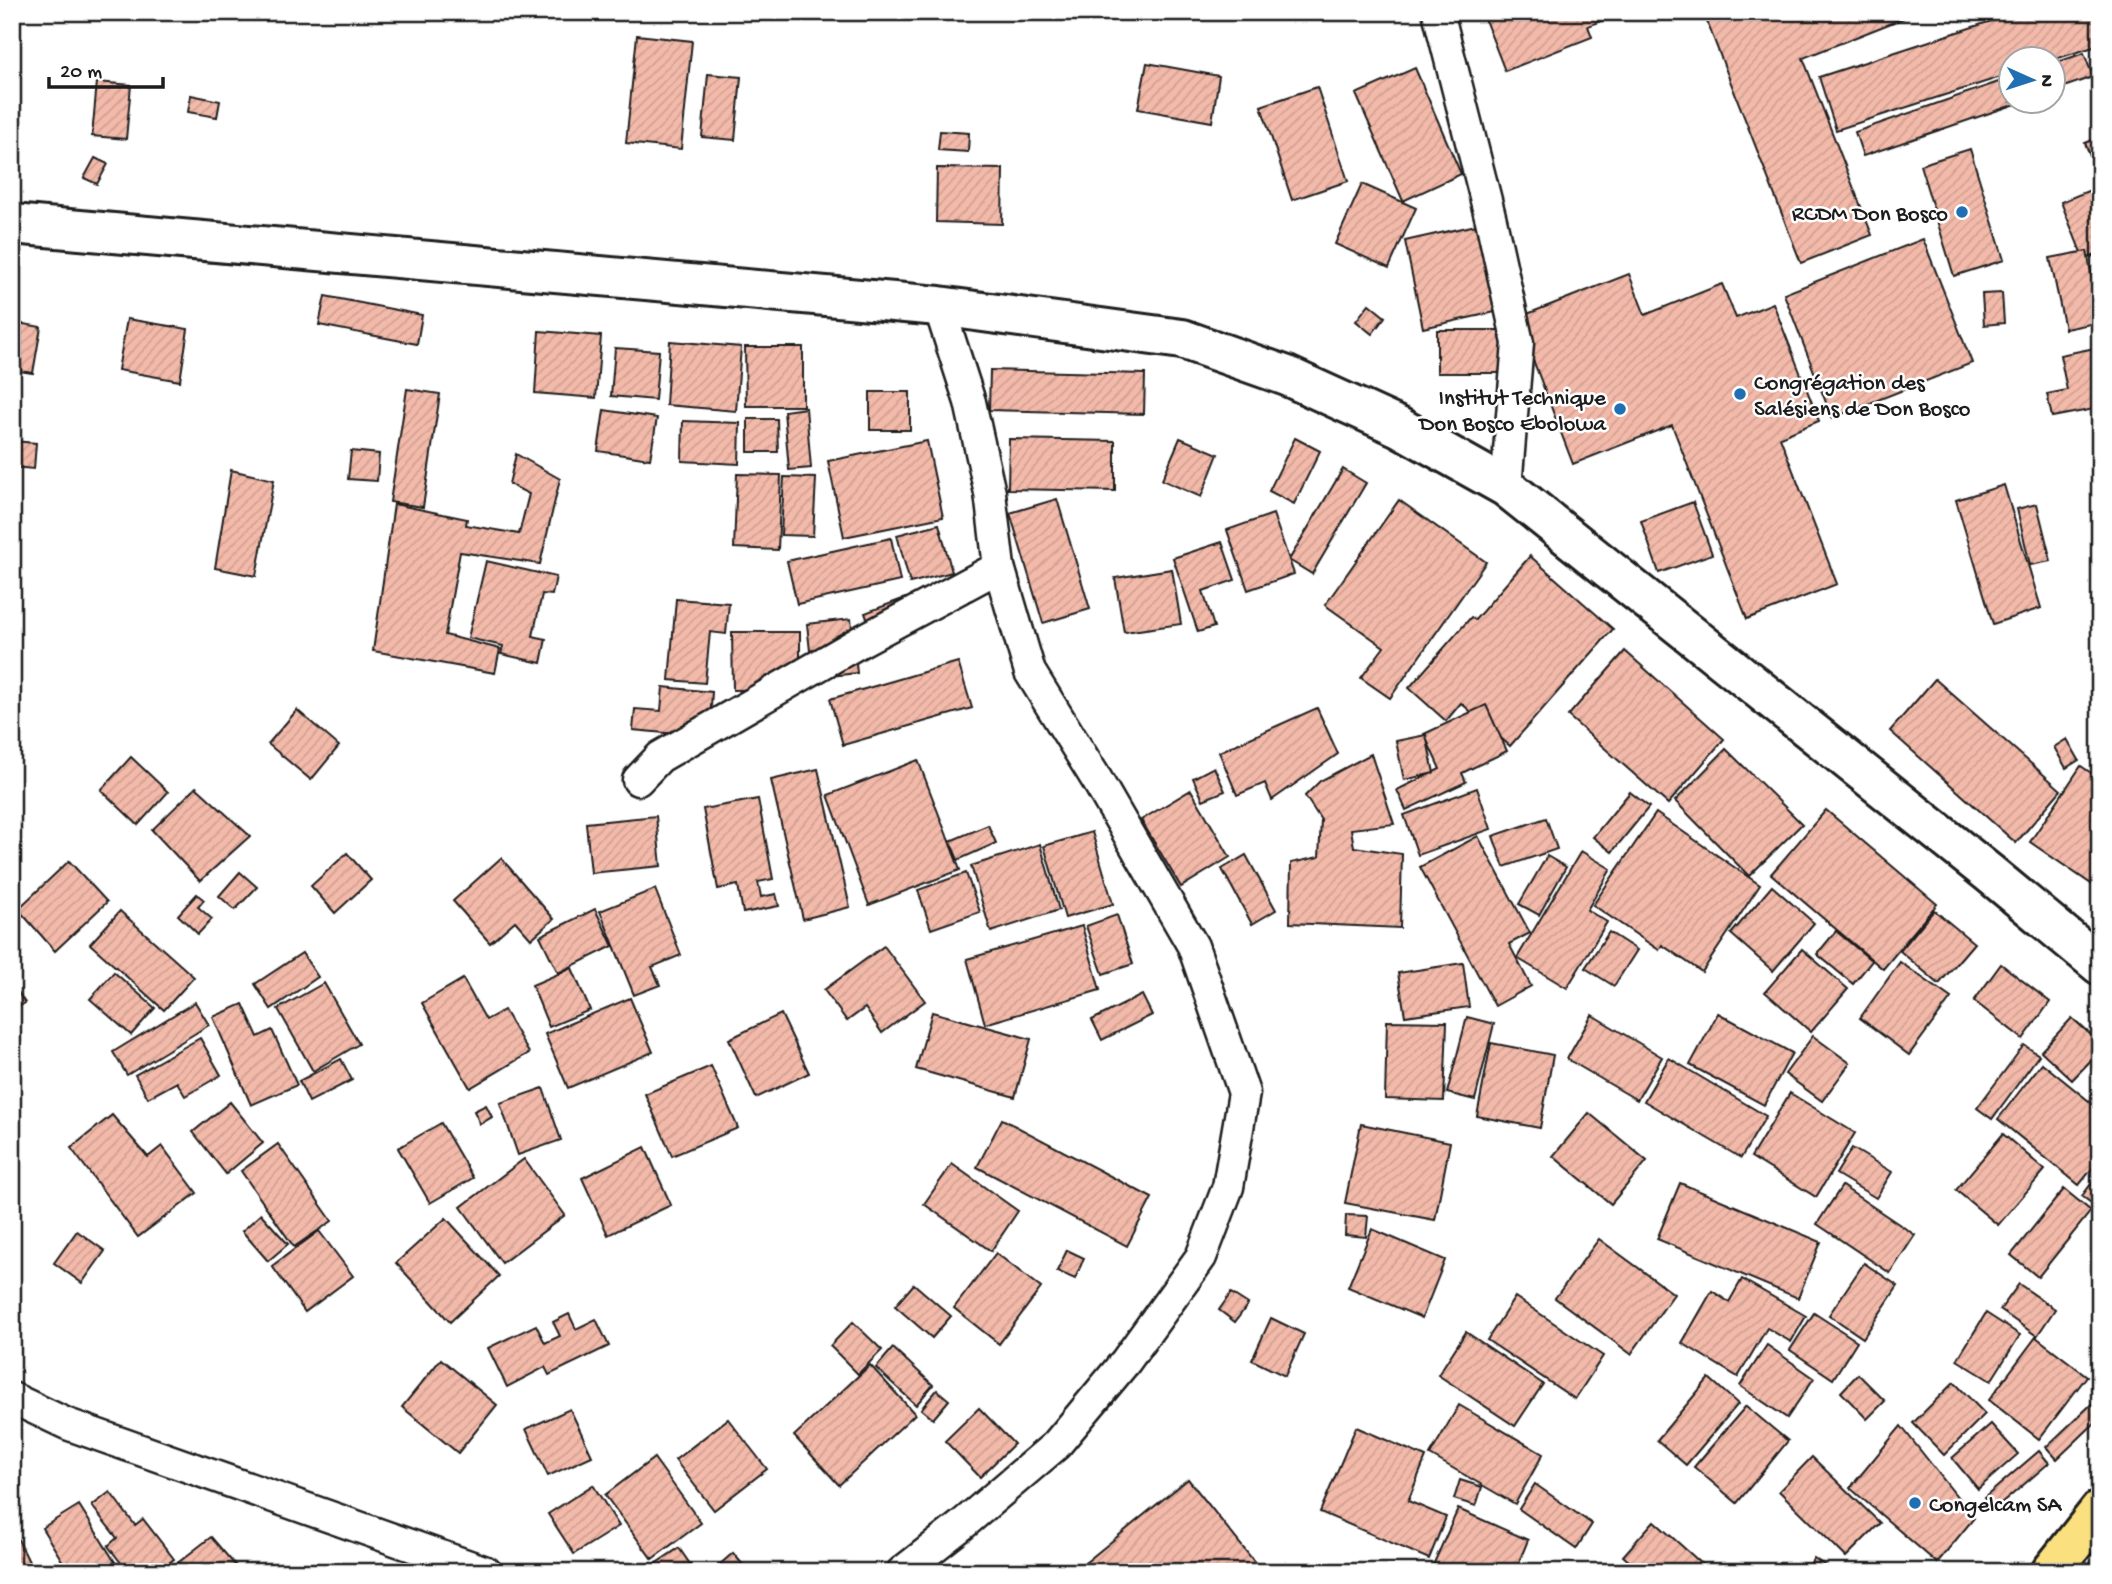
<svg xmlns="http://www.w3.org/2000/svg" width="2112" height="1584" font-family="'Gochi Hand',sans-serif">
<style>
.building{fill:url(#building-hatch);stroke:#1c1c1c;stroke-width:2}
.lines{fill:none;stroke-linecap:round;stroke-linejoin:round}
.street-casing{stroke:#1c1c1c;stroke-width:35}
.secondary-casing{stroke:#1c1c1c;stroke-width:44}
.highway-casing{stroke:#1c1c1c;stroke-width:44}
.street{stroke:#fff;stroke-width:30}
.secondary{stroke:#fff;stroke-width:38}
.highway{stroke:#fbe080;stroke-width:38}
.poi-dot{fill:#1f6fb2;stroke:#fff;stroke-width:2.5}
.labels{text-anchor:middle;stroke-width:5;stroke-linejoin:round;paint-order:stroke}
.poi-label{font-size:23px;fill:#1c1c1c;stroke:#fff;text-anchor:end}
</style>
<defs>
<pattern id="building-hatch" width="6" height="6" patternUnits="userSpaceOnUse" patternTransform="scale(1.75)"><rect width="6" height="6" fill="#f3baaa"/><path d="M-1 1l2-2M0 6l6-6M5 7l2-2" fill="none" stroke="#d09f92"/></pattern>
</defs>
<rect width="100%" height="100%" fill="#fff"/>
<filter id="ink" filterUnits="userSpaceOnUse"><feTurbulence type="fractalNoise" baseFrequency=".0143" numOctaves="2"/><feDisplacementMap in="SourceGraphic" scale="14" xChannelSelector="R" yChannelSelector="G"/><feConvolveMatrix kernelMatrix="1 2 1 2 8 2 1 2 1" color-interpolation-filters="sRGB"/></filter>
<g filter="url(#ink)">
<g class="building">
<polygon points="1482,12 1624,12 1588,26 1592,37 1505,71"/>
<polygon points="1723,12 1919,12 1803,58 1872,235 1801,263 1706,19"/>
<polygon points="2019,12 2100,12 2100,45 2052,60 2010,60 2010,74 1836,130 1819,77"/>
<polygon points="637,35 692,41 681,149 626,143"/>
<polygon points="2084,53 2093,77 2052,91 2052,64"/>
<polygon points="1147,63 1219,76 1212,122 1138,109"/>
<polygon points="1415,68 1461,174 1403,201 1356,94"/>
<polygon points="708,74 741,77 735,140 702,137"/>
<polygon points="2010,78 2010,102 2022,102 1863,156 1855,132"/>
<polygon points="97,82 131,85 126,139 92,136"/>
<polygon points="1317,87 1348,181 1292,200 1261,106"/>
<polygon points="191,95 220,101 217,117 188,112"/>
<polygon points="940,131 969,133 968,152 938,150"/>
<polygon points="2100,137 2100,180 2085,143"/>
<polygon points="1970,149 2004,260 1954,276 1920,165"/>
<polygon points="95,158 108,164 97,184 84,178"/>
<polygon points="937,168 1003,169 1002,224 936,222"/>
<polygon points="1362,184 1416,208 1389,268 1335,244"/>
<polygon points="2100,186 2100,253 2084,260 2061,202"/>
<polygon points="1485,223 1504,310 1423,328 1405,241"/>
<polygon points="1923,239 1972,363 1832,418 1784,294"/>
<polygon points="2087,251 2100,322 2065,329 2050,258"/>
<polygon points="1629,274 1645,315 1722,284 1736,318 1773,303 1819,421 1780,437 1837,584 1747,619 1672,425 1573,464 1517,318"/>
<polygon points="2002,293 2004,323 1984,325 1982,294"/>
<polygon points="325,296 422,315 417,344 319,325"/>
<polygon points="1369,304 1385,317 1372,334 1356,321"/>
<polygon points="127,319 188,329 180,381 118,370"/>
<polygon points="12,322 41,327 33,373 12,370"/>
<polygon points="1437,330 1509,330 1510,373 1437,373"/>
<polygon points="539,331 601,336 596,398 535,393"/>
<polygon points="670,341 741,347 736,411 666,405"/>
<polygon points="745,347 803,347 803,406 746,406"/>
<polygon points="2100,347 2100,408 2052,417 2047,394 2067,390 2060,355"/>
<polygon points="615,348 659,351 655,400 611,396"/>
<polygon points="990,370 1145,374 1144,414 989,410"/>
<polygon points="407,389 440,394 423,507 390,502"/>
<rect x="870" y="392" width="40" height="38"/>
<polygon points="806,408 811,468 789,470 784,411"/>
<polygon points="604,410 657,418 650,459 598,451"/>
<polygon points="748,419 777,419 778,452 748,452"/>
<polygon points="683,421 740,423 739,464 682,461"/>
<polygon points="1180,438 1218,454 1201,497 1162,480"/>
<polygon points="1295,438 1320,451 1294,504 1269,491"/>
<polygon points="1009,439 1115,441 1115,491 1008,489"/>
<polygon points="12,441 36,443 34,469 12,467"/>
<polygon points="927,441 943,517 844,537 828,461"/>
<polygon points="351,451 379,454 377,481 348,479"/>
<polygon points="516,454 560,479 540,564 460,552 445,635 500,649 495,673 373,651 394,504 467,519 466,525 519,534 529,494 509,484"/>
<polygon points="1343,469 1366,483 1312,574 1289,560"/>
<polygon points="231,470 274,480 256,576 215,568"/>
<polygon points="737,474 781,475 778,550 734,548"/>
<polygon points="784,477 816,478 813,536 781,535"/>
<polygon points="2004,485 2041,608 1993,624 1956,500"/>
<polygon points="1057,499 1090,609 1043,623 1010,513"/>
<polygon points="1399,500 1486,562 1390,698 1361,678 1384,647 1325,605"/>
<polygon points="1693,502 1712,554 1659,573 1641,521"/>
<polygon points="2037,504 2051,561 2030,565 2017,509"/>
<polygon points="1273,514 1294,574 1248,590 1227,530"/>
<polygon points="939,524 952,572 910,583 897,535"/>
<polygon points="891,538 900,581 797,604 787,561"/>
<polygon points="1222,542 1235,580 1203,591 1214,627 1198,632 1173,558"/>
<polygon points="1530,556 1613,629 1510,746 1461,703 1446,721 1409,688 1471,617 1475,620"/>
<polygon points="486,561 556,577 552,595 542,594 533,636 546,639 541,663 501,654 503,646 468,638"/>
<polygon points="1172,569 1181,624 1124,632 1115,578"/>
<polygon points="905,598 916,630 877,645 865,613"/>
<polygon points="676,599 729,603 726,634 710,632 705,683 669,680"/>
<polygon points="851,619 857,673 813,678 807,624"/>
<polygon points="732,632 800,632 800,689 733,690"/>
<polygon points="1625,651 1724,739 1668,804 1568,716"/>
<polygon points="958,662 972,708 843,745 830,699"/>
<polygon points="1935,679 2061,790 2016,843 1890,731"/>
<polygon points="663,687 712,692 709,737 633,730 635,709 661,711"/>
<polygon points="1486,705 1507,751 1462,773 1466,782 1406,810 1397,790 1440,769 1424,734"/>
<polygon points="1317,708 1338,754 1272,800 1265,783 1237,795 1219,752"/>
<polygon points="297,710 339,746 311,780 268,744"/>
<polygon points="1426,735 1434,773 1404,780 1396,741"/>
<polygon points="2067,739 2079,760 2066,768 2054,747"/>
<polygon points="1726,749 1802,824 1749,876 1675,801"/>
<polygon points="1371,754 1394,824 1351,829 1354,847 1402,854 1400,928 1290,923 1291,863 1319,857 1321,820 1305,796 1320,781"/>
<polygon points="131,757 168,792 138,825 101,790"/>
<polygon points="918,760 960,870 869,905 828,795"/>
<polygon points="2081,766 2100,779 2100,890 2030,842"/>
<polygon points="1214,767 1225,791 1203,800 1193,778"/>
<polygon points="818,769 850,907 803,919 771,780"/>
<polygon points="196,787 250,836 200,881 152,830"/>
<polygon points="1477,788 1491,829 1418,855 1404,815"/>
<polygon points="1191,790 1230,857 1181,887 1141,820"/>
<polygon points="1630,792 1649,807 1612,852 1593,837"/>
<polygon points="758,799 773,879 758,882 761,897 776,894 779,906 743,913 738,885 718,889 703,809"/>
<polygon points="1826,810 1937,904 1883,969 1771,874"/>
<polygon points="1656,813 1760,885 1702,972 1662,945 1659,950 1593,905"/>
<polygon points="656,816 661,866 591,873 586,823"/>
<polygon points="1546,818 1557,849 1504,867 1493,836"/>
<polygon points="988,825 996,843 958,860 950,841"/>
<polygon points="1092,832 1113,904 1065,918 1044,846"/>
<polygon points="1478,836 1530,933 1509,944 1531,986 1495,1006 1420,867"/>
<polygon points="1040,844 1059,910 991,932 971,866"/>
<polygon points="1581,851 1611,869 1587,910 1607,922 1567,988 1517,958"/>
<polygon points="347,853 371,880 335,913 311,886"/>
<polygon points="1246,855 1276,910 1252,924 1222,869"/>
<polygon points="1547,856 1566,867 1539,915 1519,904"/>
<polygon points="501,858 554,919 531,939 515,921 490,943 453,901"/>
<polygon points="69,861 107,902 55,951 18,909"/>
<polygon points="240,872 257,887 235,910 219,896"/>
<polygon points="966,873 980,912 931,929 918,890"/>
<polygon points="1772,886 1814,923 1773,971 1731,934"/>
<polygon points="655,889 681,955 652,967 660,985 634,995 600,911"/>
<polygon points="197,894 204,900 198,907 212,919 198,934 178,915"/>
<polygon points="595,909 613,946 558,973 540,936"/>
<polygon points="1934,910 1974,943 1939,984 1900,951"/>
<polygon points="120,911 194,977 164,1010 90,944"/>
<polygon points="1117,915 1133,964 1103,974 1086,926"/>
<polygon points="1082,926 1100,990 985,1024 967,959"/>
<polygon points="1836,931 1872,961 1853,984 1817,954"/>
<polygon points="1609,932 1637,950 1614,986 1585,968"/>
<polygon points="884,946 925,1001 882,1033 865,1008 847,1021 824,990"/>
<polygon points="1802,949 1848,989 1811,1032 1765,992"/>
<polygon points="302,953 318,977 271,1009 255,984"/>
<polygon points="1900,962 1951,998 1909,1055 1860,1018"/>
<polygon points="1463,963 1469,1007 1405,1016 1398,973"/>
<polygon points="2001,964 2050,1002 2023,1039 1974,1001"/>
<polygon points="572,968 590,1010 549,1027 532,985"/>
<polygon points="114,972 155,1008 131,1035 90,999"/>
<polygon points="463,979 486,1020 504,1010 529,1053 470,1088 422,1003"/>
<polygon points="12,983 25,1003 12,1011"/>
<polygon points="324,983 359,1044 313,1071 278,1009"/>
<polygon points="1142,995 1152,1015 1102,1040 1092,1020"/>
<polygon points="630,998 653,1052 568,1088 545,1034"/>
<polygon points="195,1002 209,1025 127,1075 113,1052"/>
<polygon points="243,1004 258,1037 272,1030 297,1085 251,1105 213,1017"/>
<polygon points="932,1012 1031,1039 1015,1097 916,1069"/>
<polygon points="1718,1013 1792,1053 1764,1105 1690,1065"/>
<polygon points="781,1014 809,1073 756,1098 729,1039"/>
<polygon points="1592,1015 1662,1057 1637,1100 1567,1059"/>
<polygon points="1467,1017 1494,1024 1475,1100 1447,1093"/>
<polygon points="2072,1018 2100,1043 2100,1051 2072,1080 2041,1051"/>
<polygon points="1387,1021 1447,1022 1444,1101 1385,1099"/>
<polygon points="1813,1036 1850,1063 1822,1101 1785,1074"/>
<polygon points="200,1038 221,1075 185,1096 177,1082 148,1098 135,1075"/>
<polygon points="1491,1043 1553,1055 1540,1128 1477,1116"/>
<polygon points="2024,1045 2039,1055 1992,1119 1977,1108"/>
<polygon points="1669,1058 1766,1116 1741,1158 1644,1101"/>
<polygon points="341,1059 352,1080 309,1102 299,1081"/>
<polygon points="2042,1063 2100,1110 2100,1159 2079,1185 1998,1119"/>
<polygon points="711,1066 738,1128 672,1156 645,1094"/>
<polygon points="543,1088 561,1140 518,1155 500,1103"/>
<polygon points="1790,1093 1855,1133 1816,1197 1751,1157"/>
<polygon points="230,1102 263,1143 226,1174 193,1132"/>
<polygon points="486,1105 492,1117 480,1124 474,1111"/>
<polygon points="1589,1113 1647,1161 1611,1204 1553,1156"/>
<polygon points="112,1115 148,1157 162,1146 197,1193 138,1237 71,1148"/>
<polygon points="1002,1119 1152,1198 1127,1246 977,1167"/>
<polygon points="441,1123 473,1178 430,1203 398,1148"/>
<polygon points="1361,1124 1450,1142 1435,1220 1345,1203"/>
<polygon points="2003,1134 2045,1170 1998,1225 1956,1190"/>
<polygon points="278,1144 332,1221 294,1247 241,1171"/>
<polygon points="645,1147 671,1205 608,1235 582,1178"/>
<polygon points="1852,1148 1892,1172 1876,1198 1836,1174"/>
<polygon points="524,1159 565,1215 502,1263 461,1207"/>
<polygon points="952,1164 1018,1211 991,1251 924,1204"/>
<polygon points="2100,1172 2100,1199 2095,1206 2082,1196"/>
<polygon points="1680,1183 1821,1242 1798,1298 1657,1239"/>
<polygon points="1842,1186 1915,1235 1890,1273 1817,1224"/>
<polygon points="2064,1189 2091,1211 2038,1277 2011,1255"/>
<polygon points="261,1214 288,1244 268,1261 242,1231"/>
<polygon points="1346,1215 1368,1216 1366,1237 1345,1235"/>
<polygon points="446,1218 499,1276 450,1322 396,1263"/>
<polygon points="1372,1229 1445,1260 1422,1318 1348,1287"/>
<polygon points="77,1231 105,1251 82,1283 54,1263"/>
<polygon points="319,1231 353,1276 305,1312 272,1266"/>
<polygon points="1599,1239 1674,1294 1631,1354 1555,1298"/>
<polygon points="1067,1250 1084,1258 1075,1279 1057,1271"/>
<polygon points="996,1253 1041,1288 999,1344 954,1308"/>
<polygon points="1864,1263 1898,1286 1863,1338 1829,1315"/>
<polygon points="1742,1279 1806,1316 1791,1342 1767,1328 1738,1377 1682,1343 1712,1291 1729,1302"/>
<polygon points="914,1284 951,1316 932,1338 895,1306"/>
<polygon points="2019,1284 2055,1309 2037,1336 2000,1310"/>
<polygon points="1231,1293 1248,1304 1235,1322 1219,1310"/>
<polygon points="1515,1297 1603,1356 1575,1399 1487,1340"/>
<polygon points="1814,1313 1857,1341 1833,1379 1790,1350"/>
<polygon points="1986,1313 2020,1335 1991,1381 1957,1360"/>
<polygon points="569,1314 576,1329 596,1319 609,1346 549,1375 545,1367 507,1387 488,1348 536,1325 545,1343 560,1336 553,1322"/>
<polygon points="1271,1318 1304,1334 1285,1376 1252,1360"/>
<polygon points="853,1322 882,1350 858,1374 830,1346"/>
<polygon points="1466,1332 1543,1384 1515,1426 1438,1375"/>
<polygon points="2036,1337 2087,1376 2039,1439 1989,1400"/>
<polygon points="1767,1345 1814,1378 1787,1418 1740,1386"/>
<polygon points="893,1348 933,1385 916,1405 876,1368"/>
<polygon points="441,1359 497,1405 458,1453 402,1407"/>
<polygon points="870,1365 915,1414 839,1485 794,1436"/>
<polygon points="1858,1374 1885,1401 1867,1419 1841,1392"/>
<polygon points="1709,1378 1738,1404 1686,1465 1657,1440"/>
<polygon points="1954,1382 1985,1414 1944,1455 1913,1423"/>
<polygon points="937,1390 949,1400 933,1419 921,1409"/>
<polygon points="2098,1398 2100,1400 2100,1418 2057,1459 2046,1447"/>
<polygon points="1459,1405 1543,1454 1515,1504 1430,1455"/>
<polygon points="1746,1406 1788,1441 1737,1503 1694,1467"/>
<polygon points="979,1408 1014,1444 980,1477 945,1441"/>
<polygon points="570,1409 592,1456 548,1476 526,1429"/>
<polygon points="728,1419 767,1469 714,1510 675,1460"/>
<polygon points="1991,1424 2018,1454 1978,1489 1952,1458"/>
<polygon points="1901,1426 1974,1518 1937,1563 1850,1488"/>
<polygon points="1356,1427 1426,1457 1408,1501 1446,1517 1429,1559 1320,1512"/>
<polygon points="2039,1451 2049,1463 1994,1510 1984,1498"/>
<polygon points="1812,1457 1880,1523 1846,1557 1779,1491"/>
<polygon points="654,1458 701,1523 652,1559 605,1495"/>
<polygon points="1188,1479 1257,1565 1248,1572 1074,1572"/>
<polygon points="1460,1480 1482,1487 1476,1506 1454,1499"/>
<polygon points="1535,1484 1592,1524 1576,1549 1519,1509"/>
<polygon points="593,1485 619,1526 574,1554 548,1514"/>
<polygon points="110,1492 135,1525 143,1519 174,1559 157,1572 128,1572 108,1546 117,1538 92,1506"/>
<polygon points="79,1505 120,1570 117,1572 69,1572 42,1528"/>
<polygon points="1458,1509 1528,1540 1515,1572 1430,1572"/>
<polygon points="1654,1521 1711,1572 1641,1572 1623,1556"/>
<polygon points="12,1527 34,1572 12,1572"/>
<polygon points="211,1537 241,1572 166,1572"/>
<polygon points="679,1548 694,1570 692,1572 652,1572 649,1568"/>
<polygon points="733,1553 749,1572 711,1572"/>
<polygon points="1814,1558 1834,1572 1805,1572"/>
</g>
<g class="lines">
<defs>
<g id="street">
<polyline points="1438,12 1491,220 1518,343 1506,487"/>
<polyline points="638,780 660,757 863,640 999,567"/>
<polyline points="12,1398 67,1424 486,1572"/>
<polyline points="902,1572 962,1525 1056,1445 1126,1361 1201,1257 1228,1187 1244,1093 1193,946 1097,780 1030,672 999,567 990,493 970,402 939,306"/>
</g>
<polyline id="secondary" points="12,224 939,306 1182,339 1287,376 1399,427 1506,487 1989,873 2100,965"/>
<polyline id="highway" points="2051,1572 2100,1510"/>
</defs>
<use href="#street" class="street-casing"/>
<use href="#secondary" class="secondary-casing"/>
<use href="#highway" class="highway-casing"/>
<use href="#street" class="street"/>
<use href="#secondary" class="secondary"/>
<use href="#highway" class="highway"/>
</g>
</g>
<g class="poi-dot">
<circle cx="1962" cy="212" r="7"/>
<circle cx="1740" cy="394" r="7"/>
<circle cx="1620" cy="409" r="7"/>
<circle cx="1915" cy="1503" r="7"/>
</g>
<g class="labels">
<g class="poi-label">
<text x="1948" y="220">RCDM Don Bosco</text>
<text x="1754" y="389" text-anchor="start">Congrégation des<tspan x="1754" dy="26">Salésiens de Don Bosco</tspan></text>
<text x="1606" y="404">Institut Technique<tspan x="1606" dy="26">Don Bosco Ebolowa</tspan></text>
<text x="1929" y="1511" text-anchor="start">Congelcam SA</text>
</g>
</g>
<rect width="2112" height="1584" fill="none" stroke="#fff" stroke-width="42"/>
<rect x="21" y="21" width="2070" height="1542" fill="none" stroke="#1c1c1c" stroke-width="2.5" filter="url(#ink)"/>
<g transform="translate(2032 80) rotate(93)"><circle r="33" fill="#ffffff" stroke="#a4a4a4" stroke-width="2"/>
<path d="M0-5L12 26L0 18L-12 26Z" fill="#1f6fb2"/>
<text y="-10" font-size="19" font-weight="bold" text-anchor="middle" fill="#1c1c1c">N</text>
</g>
<path d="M49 77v10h114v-10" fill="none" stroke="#1c1c1c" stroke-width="3.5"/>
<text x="60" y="77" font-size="21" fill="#1c1c1c" stroke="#ffffff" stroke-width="5" paint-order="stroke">20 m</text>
</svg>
